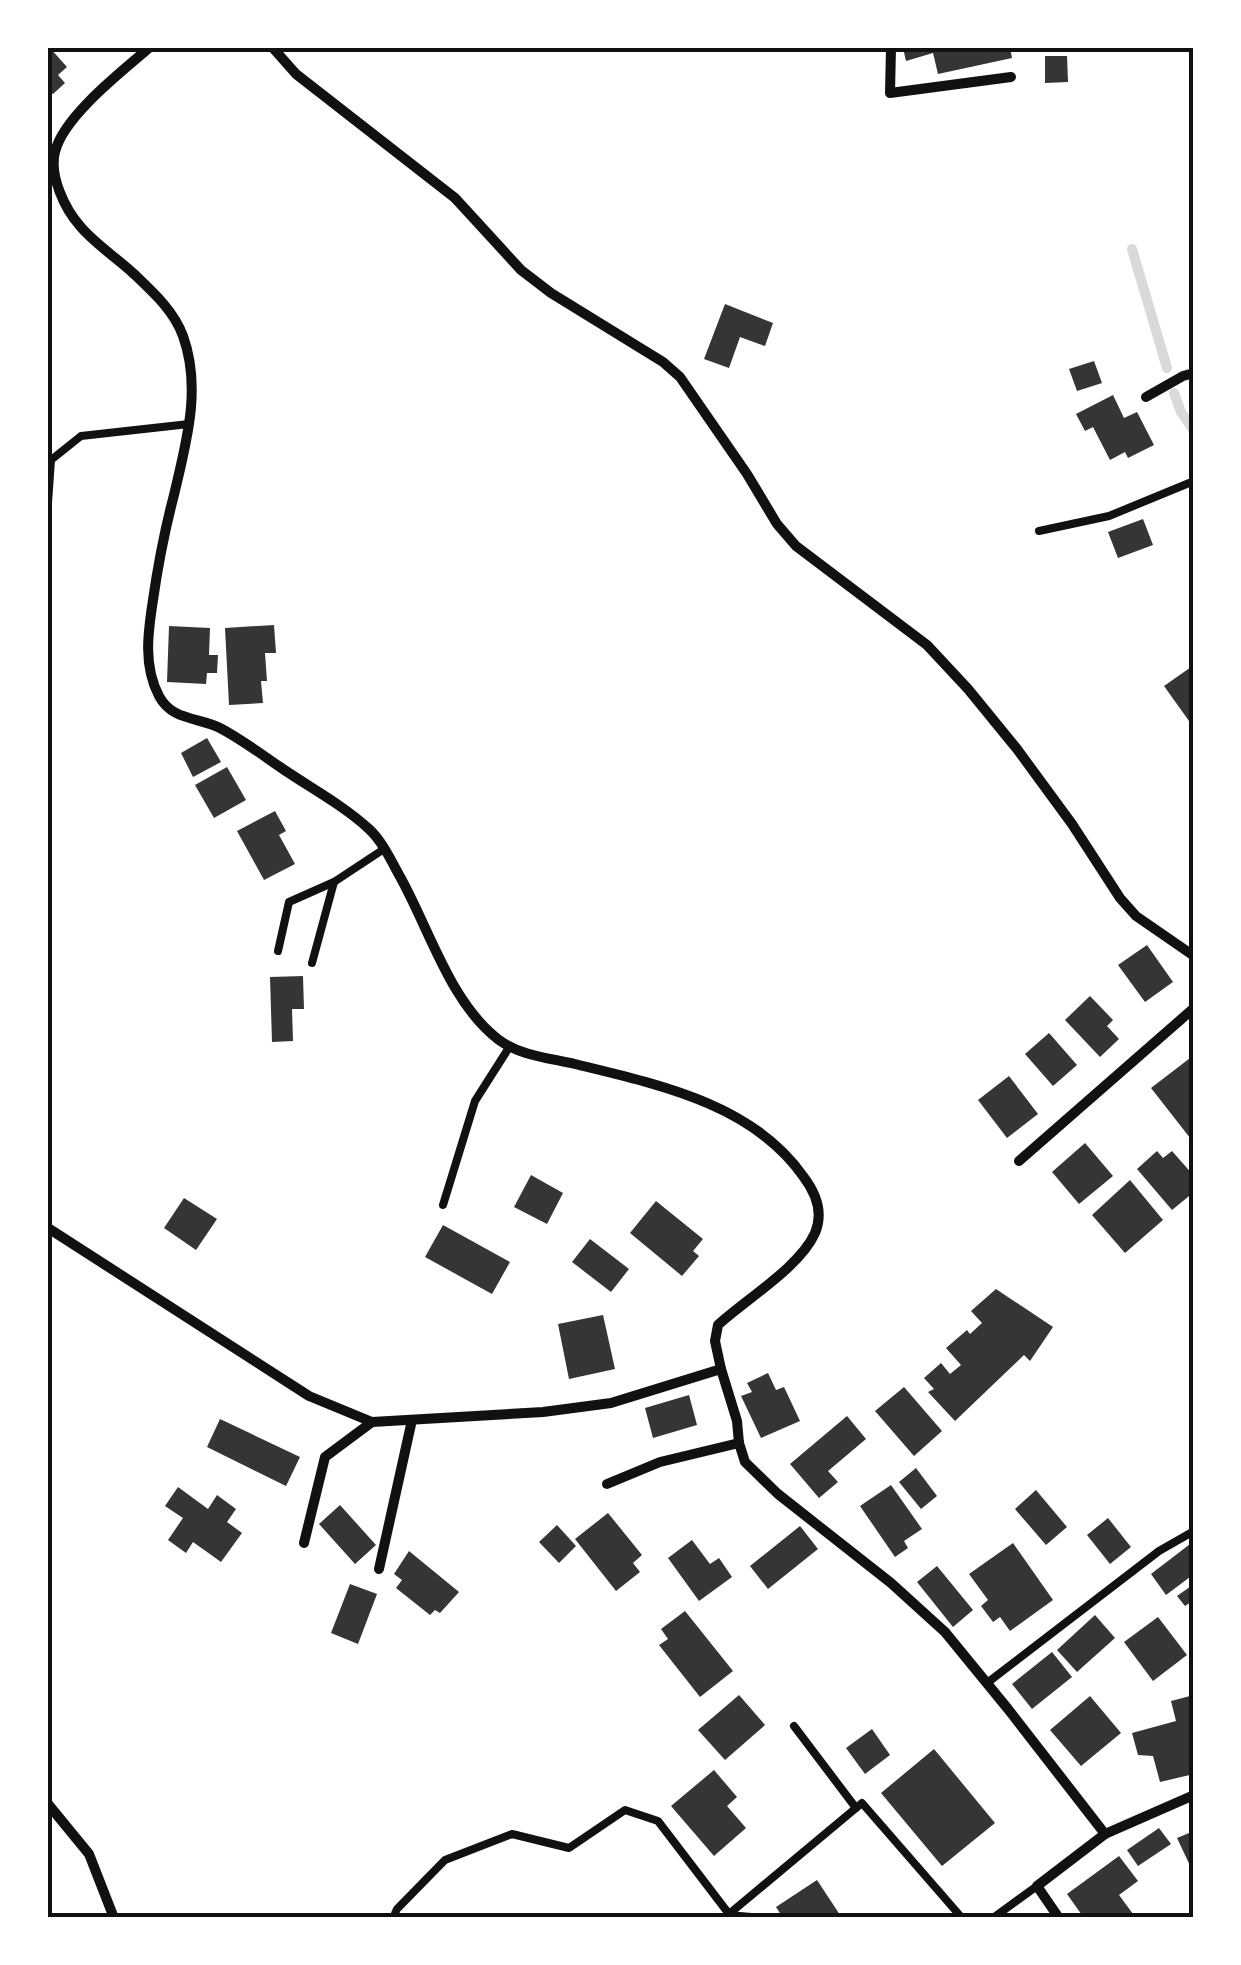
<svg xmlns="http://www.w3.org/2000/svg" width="1241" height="1965" font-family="Manrope,sans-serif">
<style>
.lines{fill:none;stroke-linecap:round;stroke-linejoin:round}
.stream{stroke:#d9d9d9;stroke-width:10}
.building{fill:#353535}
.service{stroke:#111;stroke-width:8}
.minor{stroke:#111;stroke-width:10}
.neatline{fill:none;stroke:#111;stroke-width:4}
</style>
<rect width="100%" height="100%" fill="#fff"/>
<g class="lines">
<g class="stream">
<polyline points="1132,249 1167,368"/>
<polyline points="1174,393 1181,412 1194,431"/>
</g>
</g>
<g class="building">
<polygon points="48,48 50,48 67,67 58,75 65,83 53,94 48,91"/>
<polygon points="903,48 1010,48 1012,58 938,74 933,53 906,61"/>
<polygon points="1045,56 1067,56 1068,82 1045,83"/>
<polygon points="725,304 773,323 765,346 740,337 729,368 704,359"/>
<polygon points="1094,361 1102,383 1077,391 1069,369"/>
<polygon points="1113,395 1124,418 1137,412 1154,445 1128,458 1125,452 1110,460 1093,427 1085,431 1076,414"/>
<polygon points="1143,519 1153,545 1118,558 1108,532"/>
<polygon points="274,625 276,653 265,653 267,681 261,681 263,703 229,705 225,628"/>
<polygon points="169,626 210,628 209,655 218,655 217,673 207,673 206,684 167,682"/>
<polygon points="1194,665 1194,728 1164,686"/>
<polygon points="207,738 221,762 193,777 181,753"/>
<polygon points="227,767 246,800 214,818 195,785"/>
<polygon points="275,811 286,831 279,835 295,864 264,880 237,831"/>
<polygon points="1147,945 1173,982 1145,1002 1118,965"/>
<polygon points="303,976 304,1009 292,1009 293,1041 272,1042 270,977"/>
<polygon points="1090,996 1113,1020 1107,1026 1119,1039 1100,1057 1065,1020"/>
<polygon points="1049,1033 1077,1065 1053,1086 1025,1054"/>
<polygon points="1194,1055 1194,1143 1151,1088"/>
<polygon points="1009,1076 1038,1114 1007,1138 978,1100"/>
<polygon points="1085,1143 1113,1176 1079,1204 1052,1172"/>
<polygon points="1157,1151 1163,1158 1172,1151 1194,1176 1194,1192 1172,1210 1137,1169"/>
<polygon points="531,1175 563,1193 547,1224 514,1207"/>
<polygon points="1130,1180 1163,1220 1125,1253 1092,1215"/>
<polygon points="184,1198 217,1219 196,1250 164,1228"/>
<polygon points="656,1201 703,1239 693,1251 699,1256 682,1276 630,1233"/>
<polygon points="443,1225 510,1262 492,1294 425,1257"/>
<polygon points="590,1239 629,1269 611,1292 572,1262"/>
<polygon points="996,1289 1053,1327 1030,1361 1024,1355 955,1421 928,1392 934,1389 924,1378 941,1363 950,1374 961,1365 946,1348 967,1330 970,1334 982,1323 971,1311"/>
<polygon points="603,1315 615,1369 569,1379 558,1324"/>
<polygon points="768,1373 776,1390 784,1387 800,1421 761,1438 741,1396 752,1392 747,1383"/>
<polygon points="904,1387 942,1431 914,1456 875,1411"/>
<polygon points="689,1395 697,1425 653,1438 645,1408"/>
<polygon points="847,1416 866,1439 828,1471 838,1482 819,1498 790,1464"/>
<polygon points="220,1419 300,1457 286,1486 207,1447"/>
<polygon points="916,1468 937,1496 921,1509 899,1482"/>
<polygon points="891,1485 922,1529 904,1541 908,1548 895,1557 860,1506"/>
<polygon points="178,1487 208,1509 217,1495 236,1509 227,1522 242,1533 221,1562 193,1542 186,1553 168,1540 183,1518 165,1506"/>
<polygon points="1036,1490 1067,1527 1046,1545 1015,1509"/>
<polygon points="340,1505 376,1545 355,1564 319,1524"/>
<polygon points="608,1513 642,1555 633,1563 640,1572 616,1591 575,1539"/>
<polygon points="1108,1518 1131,1547 1110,1564 1087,1535"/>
<polygon points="557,1525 576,1546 559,1563 539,1542"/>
<polygon points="800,1526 818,1549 768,1589 750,1566"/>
<polygon points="692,1540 710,1564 719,1558 732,1577 699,1601 668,1558"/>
<polygon points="1194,1541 1194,1574 1166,1595 1151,1574"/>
<polygon points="1013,1543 1053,1600 1010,1631 1000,1617 993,1622 981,1606 988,1600 969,1574"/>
<polygon points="409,1551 459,1592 440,1613 435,1610 430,1615 396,1588 402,1580 394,1574"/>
<polygon points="937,1566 973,1610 953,1627 917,1582"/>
<polygon points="350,1584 377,1594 358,1644 331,1633"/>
<polygon points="1194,1584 1194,1600 1185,1606 1177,1596"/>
<polygon points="685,1611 733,1671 700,1697 659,1645 668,1639 661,1629"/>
<polygon points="1095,1615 1115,1638 1077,1672 1057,1650"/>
<polygon points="1158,1617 1187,1655 1153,1681 1124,1642"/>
<polygon points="1052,1652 1072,1677 1032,1709 1012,1684"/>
<polygon points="739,1695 765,1725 725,1760 698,1730"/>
<polygon points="1194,1695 1194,1774 1160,1782 1153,1756 1138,1755 1132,1733 1176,1721 1171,1701"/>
<polygon points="1090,1696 1121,1733 1081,1766 1050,1730"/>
<polygon points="872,1729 890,1755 865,1774 846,1748"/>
<polygon points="934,1749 995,1823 942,1866 881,1793"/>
<polygon points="714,1770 737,1797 727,1806 746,1828 714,1856 671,1806"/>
<polygon points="1159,1828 1171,1844 1138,1866 1127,1850"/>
<polygon points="1194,1831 1194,1874 1177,1838"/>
<polygon points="1119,1856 1138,1881 1119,1895 1136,1918 1084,1918 1067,1894"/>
<polygon points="817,1880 842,1918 783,1918 776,1907"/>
</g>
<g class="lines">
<g class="service">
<polyline points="48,503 51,460 81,436 189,424"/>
<polyline points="1039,531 1109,516 1194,481"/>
<polyline points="278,951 289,902 334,882"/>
<polyline points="312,963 334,882 384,849"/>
<polyline points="443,1205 475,1101 510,1046"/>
<polyline points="987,1683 1159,1551 1194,1531"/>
<polyline points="794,1726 856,1808"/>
<polyline points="728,1915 763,1918"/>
<polyline points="393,1918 397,1909 445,1860 512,1834 569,1848 625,1810 658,1821 729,1914 862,1803 962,1918"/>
<polyline points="993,1918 1037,1886"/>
</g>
<g class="minor">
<path d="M149,48c-28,24 -86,69 -94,104 -6,24 10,57 25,74 15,18 37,32 54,48 19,18 40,37 49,62 19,53 3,107 -9,159 -9,34 -16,70 -21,105 -5,32 -10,66 6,96 13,25 40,21 61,32 21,11 41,26 60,39 29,20 63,38 89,62 12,11 21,29 29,44 31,54 51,129 101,167 22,16 51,18 76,24 81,20 177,39 228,112 13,17 21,36 12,57 -15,34 -70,67 -97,92l-3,16 6,28 16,52 2,22 6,19 33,32 113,89 54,49 63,77 97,125"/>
<polyline points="273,48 296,74 455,198 521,270 551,293 663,362 680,377 747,474 777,524 796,546 927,645 968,689 1017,749 1072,824 1120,898 1136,916 1194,956"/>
<polyline points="891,48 890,93 1011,77"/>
<polyline points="1146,397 1183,376 1194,373"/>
<polyline points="1019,1161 1194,1008"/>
<polyline points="48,1228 309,1396 372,1422 543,1412 611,1403 721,1369"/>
<polyline points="607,1484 660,1462 739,1443"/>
<polyline points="304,1543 325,1457 372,1422"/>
<polyline points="379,1569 412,1420"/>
<polyline points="48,1804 89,1854 114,1918"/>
<polyline points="1059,1918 1037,1886 1105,1834 1194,1795"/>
</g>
</g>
<rect width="1241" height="1965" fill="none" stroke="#ffffff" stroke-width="100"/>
<rect x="50" y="50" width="1141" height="1865" class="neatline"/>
</svg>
